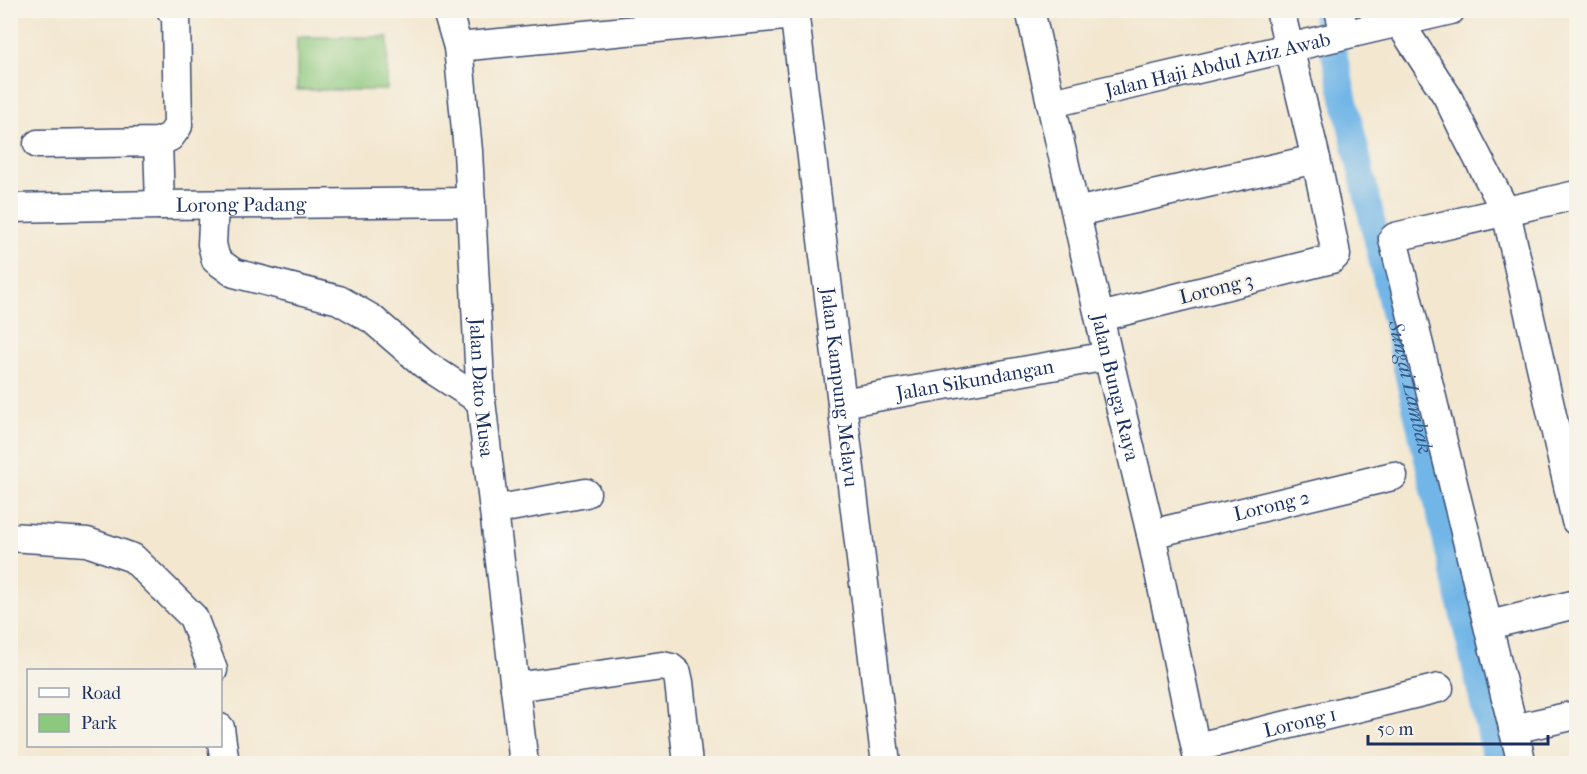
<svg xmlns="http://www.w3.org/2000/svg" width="1587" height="774" font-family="'IM FELL French Canon',serif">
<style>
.green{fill:#8cc87d;stroke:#547c6e;stroke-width:1.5}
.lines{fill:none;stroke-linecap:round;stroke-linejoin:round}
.canal{stroke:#71b6e7;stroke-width:26}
.minor-casing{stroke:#3b4b6f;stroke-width:31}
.minor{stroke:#fff;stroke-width:28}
.labels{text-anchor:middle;stroke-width:4.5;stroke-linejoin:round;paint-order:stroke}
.street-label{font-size:20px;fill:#1b2f5e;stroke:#f7f3e8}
.water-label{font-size:21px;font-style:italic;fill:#355887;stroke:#f7f3e8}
</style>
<rect width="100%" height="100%" fill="#f7f3e8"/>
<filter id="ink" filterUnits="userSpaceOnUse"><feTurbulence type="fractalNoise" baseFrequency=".0167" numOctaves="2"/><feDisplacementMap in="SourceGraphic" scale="12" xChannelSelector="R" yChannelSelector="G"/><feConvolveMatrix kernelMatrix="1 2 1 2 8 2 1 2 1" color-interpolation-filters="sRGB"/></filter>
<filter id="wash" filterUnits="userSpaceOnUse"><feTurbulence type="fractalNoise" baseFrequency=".008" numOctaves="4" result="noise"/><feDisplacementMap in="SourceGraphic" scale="24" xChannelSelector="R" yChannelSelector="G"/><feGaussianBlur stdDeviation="1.35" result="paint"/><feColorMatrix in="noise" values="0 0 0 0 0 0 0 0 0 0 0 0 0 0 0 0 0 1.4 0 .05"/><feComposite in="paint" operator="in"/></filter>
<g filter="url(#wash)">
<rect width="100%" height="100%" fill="#f3e7d0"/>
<polygon class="green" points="297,37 388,37 387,90 297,90"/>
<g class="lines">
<path class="canal" id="s1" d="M1324,10l173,754"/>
</g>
</g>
<g filter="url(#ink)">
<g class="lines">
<defs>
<g id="minor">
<path id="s2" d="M447,10l11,37 10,104 13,250 43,363"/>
<path id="s3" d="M794,10l92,754"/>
<path id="s4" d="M1030,10l78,346 43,178 48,230"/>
<polyline points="1280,10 1316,159"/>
<polyline points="1339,10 1345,34"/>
<polyline points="1399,22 1447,96 1464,131 1506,212 1576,521"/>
<polyline points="458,47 795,15"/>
<path id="s5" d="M1052,103l399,-93"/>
<polyline points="158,142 160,205"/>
<polyline points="38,144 158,142 170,137 178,126 176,15 171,10"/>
<polyline points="214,205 212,244 216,260 234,273 339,300 372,319 424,364 481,401"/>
<path id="s6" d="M10,208l150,-3 311,-3"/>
<polyline points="1076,212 1316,159 1335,249 1336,255 1332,259 1100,317"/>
<path id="s7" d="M842,403l266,-47"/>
<polyline points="494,510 586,493"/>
<path id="s8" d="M1151,534l242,-58"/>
<polyline points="10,537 87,542 133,558 193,617 213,670"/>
<polyline points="1489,625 1576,604"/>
<polyline points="515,687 662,666 671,668 677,673 679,682 688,764"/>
<polyline points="220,728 225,764"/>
<polyline points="1513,729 1576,715"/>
<path id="s9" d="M1197,747l242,-59"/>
<polyline points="1522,764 1393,239 1395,237 1576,195"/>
</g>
</defs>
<use href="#minor" class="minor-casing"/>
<use href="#minor" class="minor"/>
</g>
</g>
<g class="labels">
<g class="street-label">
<text dy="7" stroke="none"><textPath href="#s5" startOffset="170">Jalan Haji Abdul Aziz Awab</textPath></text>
<text dy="7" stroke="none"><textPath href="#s6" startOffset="231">Lorong Padang</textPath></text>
<text transform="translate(1216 288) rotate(-14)" y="7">Lorong 3</text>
<text dy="7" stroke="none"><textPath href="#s7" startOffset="135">Jalan Sikundangan</textPath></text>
<text dy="7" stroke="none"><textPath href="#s2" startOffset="380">Jalan Dato Musa</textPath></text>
<text dy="7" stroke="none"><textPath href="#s3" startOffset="380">Jalan Kampung Melayu</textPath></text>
<text dy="7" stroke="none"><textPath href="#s4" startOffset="387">Jalan Bunga Raya</textPath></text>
<text dy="7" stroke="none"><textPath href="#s8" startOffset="124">Lorong 2</textPath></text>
<text dy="7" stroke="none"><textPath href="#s9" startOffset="106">Lorong 1</textPath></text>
</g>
<g class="water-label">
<text dy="7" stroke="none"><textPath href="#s1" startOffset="387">Sungai Lambak</textPath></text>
</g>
</g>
<rect width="1587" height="774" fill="none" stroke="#f7f3e8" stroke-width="36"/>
<rect x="27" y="669" width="195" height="78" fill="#f7f3e8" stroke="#9fa5b1" stroke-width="1.5"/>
<rect x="39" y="688" width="30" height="9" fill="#ffffff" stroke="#9fa5b1" stroke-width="1.5"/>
<text x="81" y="699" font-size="18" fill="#1b2f5e">Road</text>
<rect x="39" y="714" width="30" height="18" fill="#8cc87d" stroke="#9fa5b1" stroke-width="1.5"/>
<text x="81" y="729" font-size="18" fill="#1b2f5e">Park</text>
<path d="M1368 735v9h180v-9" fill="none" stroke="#1b2f5e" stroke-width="3"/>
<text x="1377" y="735" font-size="18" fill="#1b2f5e" stroke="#f7f3e8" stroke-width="4.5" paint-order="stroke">50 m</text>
</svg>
